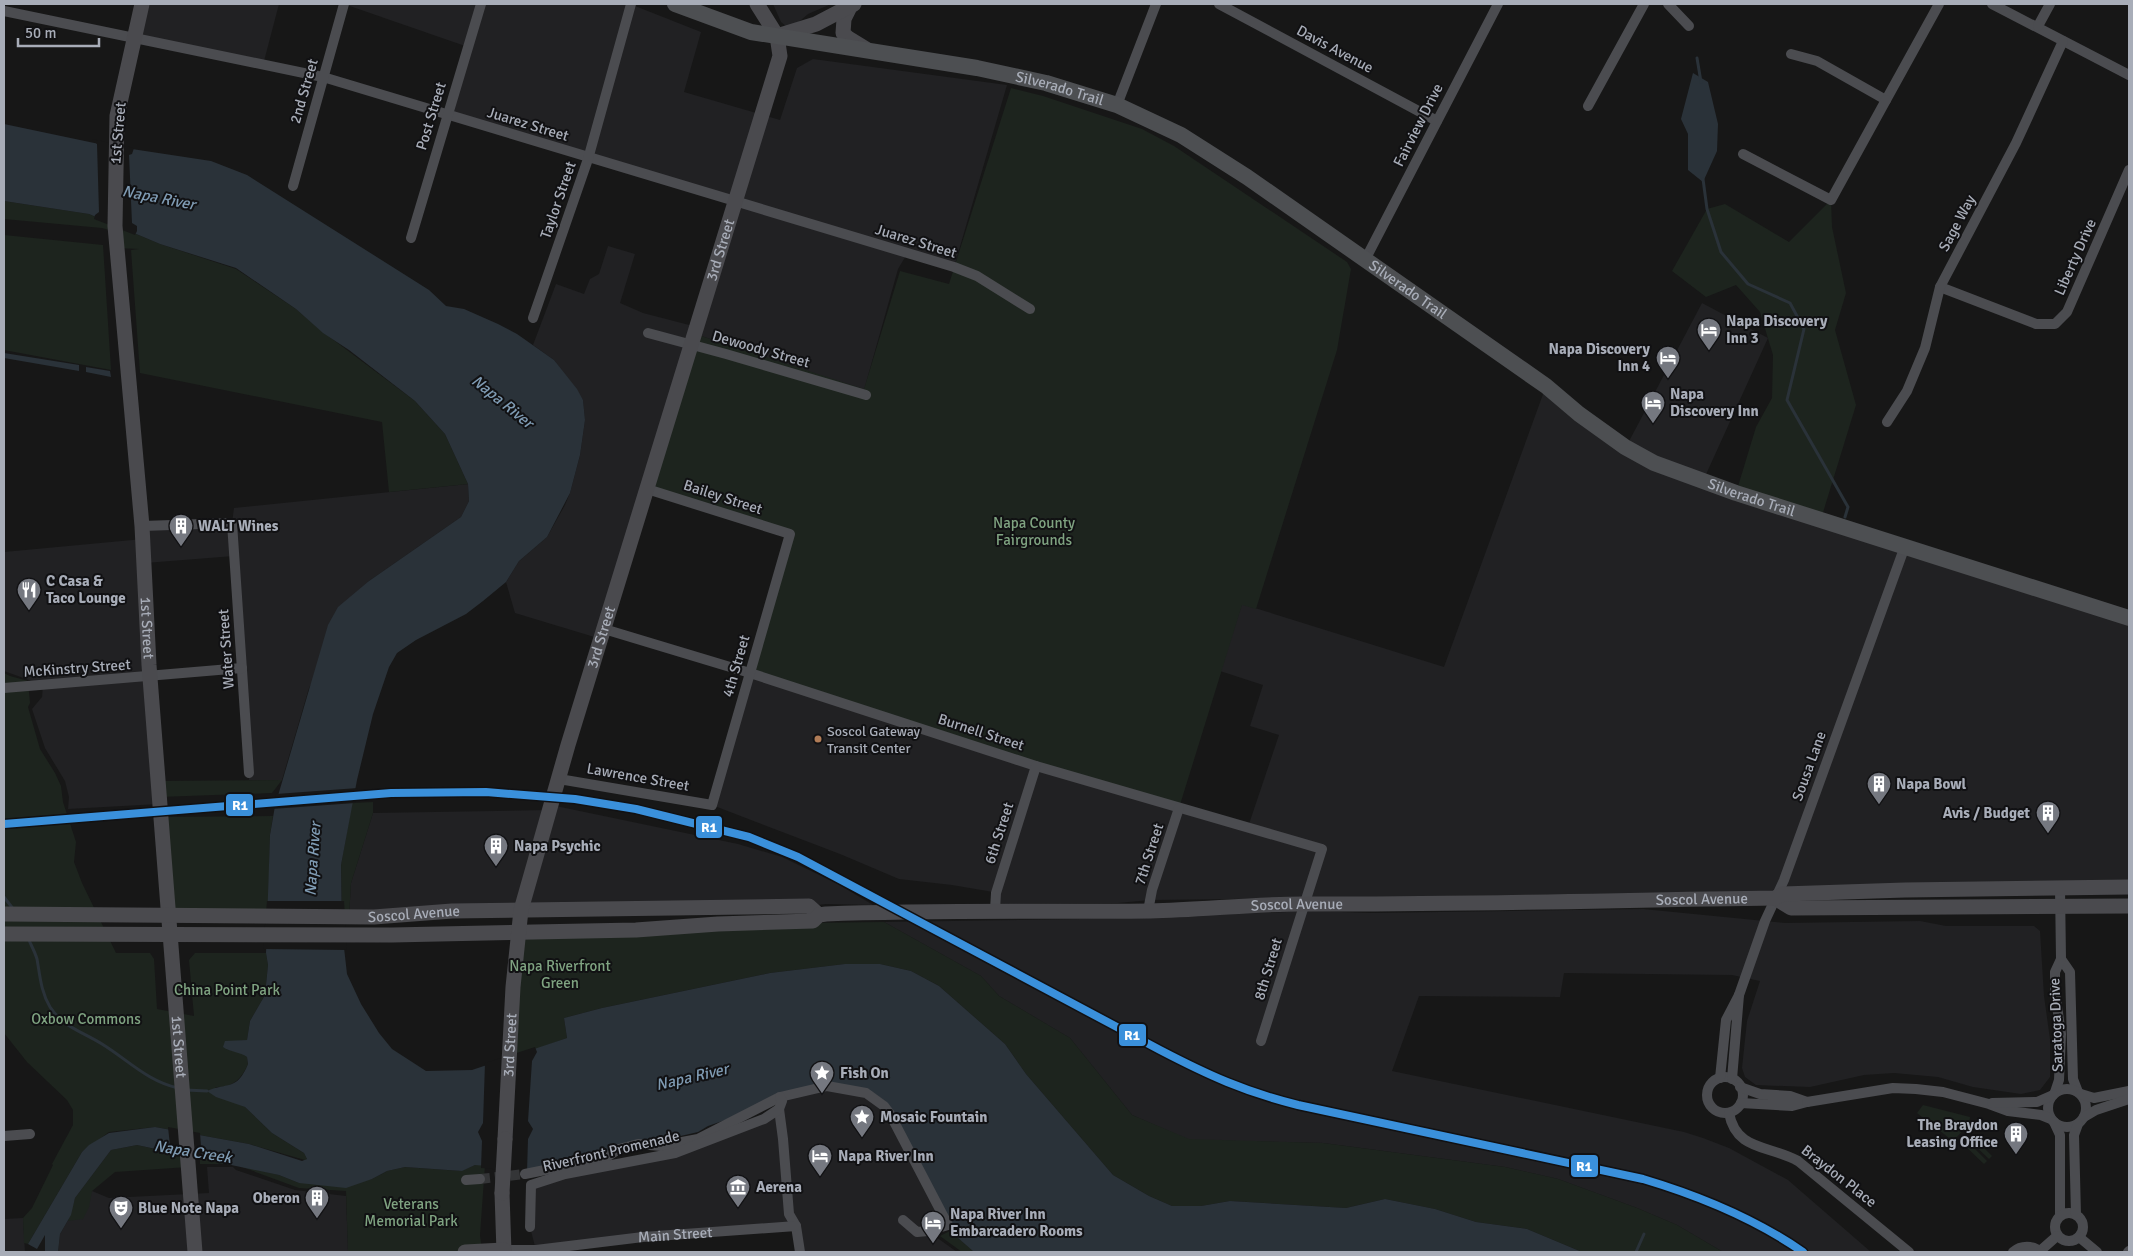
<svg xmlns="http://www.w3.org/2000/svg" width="2133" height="1256" font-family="Signika,sans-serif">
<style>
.built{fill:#212123}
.green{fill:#1d241e}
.water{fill:#2a3239}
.pier{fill:#171717}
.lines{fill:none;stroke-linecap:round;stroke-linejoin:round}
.stream{stroke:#2a3239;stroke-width:3}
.street-tunnel{stroke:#343537;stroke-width:10;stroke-dasharray:10 5;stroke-linecap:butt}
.street{stroke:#4b4c50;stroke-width:10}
.secondary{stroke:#4a4a4e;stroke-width:15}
.primary{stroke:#4d4f52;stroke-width:16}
.secondary-bridge{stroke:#4a4a4e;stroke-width:15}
.rail-1-casing{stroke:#111113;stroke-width:11}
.rail-1{stroke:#3a90db;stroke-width:8}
.bus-dot{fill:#b07c57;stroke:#111113;stroke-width:2}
.labels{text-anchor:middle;stroke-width:4;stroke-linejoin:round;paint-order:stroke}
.bus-label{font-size:14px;fill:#a8adb8;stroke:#111113;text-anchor:start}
.street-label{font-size:15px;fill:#a8adb8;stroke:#111113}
.poi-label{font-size:15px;font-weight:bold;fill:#a8adb8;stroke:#111113;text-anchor:start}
.park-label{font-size:15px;fill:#7fa381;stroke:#111113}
.water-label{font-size:16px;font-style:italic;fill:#7f9bb3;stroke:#111113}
.line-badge{stroke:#111113;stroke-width:2}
.badge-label{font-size:14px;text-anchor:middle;font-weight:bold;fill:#fff}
</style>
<rect width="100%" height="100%" fill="#171717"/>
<g class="built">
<polygon points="142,4 279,4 263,65 135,38"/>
<polygon points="344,4 630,4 701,32 684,92 780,120 797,68 813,59 1007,85 954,267 907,254 898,269 864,390 695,334 601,639 515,613 506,582 519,561 547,537 565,505 570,493 580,455 585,420 583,400 554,360 533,345 556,284 584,294 590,279 599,274 608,246 635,254 620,303 643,313 697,327 736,203 447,115 468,47"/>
<polygon points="773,4 831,4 808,14 794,26 786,26 781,22"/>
<polygon points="1702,303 1768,338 1703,481 2129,618 2129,887 1150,900 1118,903 998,904 999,893 952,885 899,879 840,854 712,805 750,673 1248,827 1279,735 1250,726 1263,685 1220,671 1242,604 1444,667 1546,386 1626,447"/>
<polygon points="468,484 469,501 461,517 369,581 309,688 282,780 249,780 234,556 145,563 159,804 68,809 69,797 65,781 45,748 32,709 42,697 43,685 4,671 4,552 143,539 142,526 232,523 234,508"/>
<polygon points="551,805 738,844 782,857 838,884 873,905 826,904 809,906 349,917 351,883 373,813 549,810"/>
<polygon points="1643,909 1785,923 1920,921 1946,926 2034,926 2040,931 2044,996 2050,1039 2050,1077 2040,1090 2021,1094 1973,1087 1938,1077 1894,1073 1864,1075 1810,1087 1756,1085 1745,1077 1742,1068 1747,1021 1760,981 1732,975 1564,973 1560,997 1419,996 1392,1071 1684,1132 1703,1138 1729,1148 1788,1180 1871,1252 1723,1252 1677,1225 1637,1208 1558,1179 1505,1167 1323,1143 1189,1140 1132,1115 1070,1038 999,996 981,976 884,922 1146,918 1310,911 1372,913"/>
<polygon points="827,1086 876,1099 948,1225 929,1232 957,1252 800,1252 796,1227 536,1250 530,1227 531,1185 635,1160 764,1119 782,1101"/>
<polygon points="207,1167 233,1167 236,1170 295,1190 346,1196 348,1252 58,1252 60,1234 71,1215 92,1191 109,1198 209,1193"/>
<polygon points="23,1218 25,1252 4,1252 4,1219"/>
</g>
<g class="green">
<polygon points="1011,88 1043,96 1142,129 1174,146 1347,262 1351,269 1337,350 1256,609 1242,605 1179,808 750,673 790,534 647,489 695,334 864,389 900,271 949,284"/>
<polygon points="1831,200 1832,227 1846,293 1835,330 1856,405 1821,519 1736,493 1756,427 1772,398 1773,355 1760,312 1736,285 1706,297 1672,271 1707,209 1725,204 1789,242"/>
<polygon points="4,201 89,214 160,244 236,269 296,309 319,329 415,401 445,434 468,484 389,492 382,422 140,373 131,250 139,249 117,248 116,232 102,228 4,219"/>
<polygon points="4,235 103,245 111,370 4,350"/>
<path d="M4,673l6,3 18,5 2,22 -2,4 12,42 15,24 6,13 2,16 13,40 -2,20 8,21 34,70h34l4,6 3,50 37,7 -5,-56 6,-7h71l2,12 -3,30 -15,26 -3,19 -9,1 -12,8 14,3 7,5 1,7c-6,15 -16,24 -33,23l21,16 9,4 27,26 32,20 3,6 -2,1 -56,-16 -94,-17 -46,5 -27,20 -54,92 -4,-1 -1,-25 9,-10 21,-43 -1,-1 21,-39v-15l-6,-10 -40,-38 -23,-29z"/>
<polygon points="282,780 272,793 159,797 158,781"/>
<polygon points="373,802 373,813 351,883 349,917 342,916 341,865 352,803"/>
<polygon points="273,816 270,835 268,916 168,915 161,817"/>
<polygon points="884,922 981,976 999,996 1070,1038 1132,1115 1189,1139 1323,1143 1505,1167 1558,1179 1637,1208 1677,1225 1723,1252 1582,1252 1527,1229 1476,1222 1435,1209 1385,1199 1346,1208 1230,1201 1201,1206 1172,1206 1149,1196 1113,1175 1026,1074 1005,1044 939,986 911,971 880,964 845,964 770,973 602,1008 564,1018 567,1038 509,1059 518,932 730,924"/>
<polygon points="1923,1105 1970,1117 1969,1124 1953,1141 1917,1113"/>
<polygon points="1971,1135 1992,1156 1989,1159 1968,1139"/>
<polygon points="1966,1140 1987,1161 1984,1164 1963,1144"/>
<polygon points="137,1145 187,1156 188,1167 115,1172 92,1191 89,1207 83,1219 68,1221 75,1198 111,1150"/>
<polygon points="200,1156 279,1175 299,1183 372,1179 387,1171 405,1167 461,1171 475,1165 485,1165 480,1235 482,1251 348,1252 346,1191 299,1188 234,1164 200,1164"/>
<polygon points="950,1231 974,1252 962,1252 940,1236"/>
</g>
<g class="water">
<polygon points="1693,73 1708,82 1718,124 1717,151 1703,182 1688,170 1688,134 1681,119"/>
<path d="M4,124l95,20 112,17 36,14 182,115 17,16 18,3 34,15 19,10 37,26 23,29 6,11 2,20 -5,35 -10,38 -23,44 -28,24 -13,21 -23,19 -17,13 -50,26 -19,13 -8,14 -16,47 -16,66 -16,85 1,65 5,44 14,30 18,29 13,16 34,22 46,-1 95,-32 -3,-20 38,-10 168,-35 75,-9h35l31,7 28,15 66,58 21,30 87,101 36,21 23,10h29l29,-5 116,7 39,-9 50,10 41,13 51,7 55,23h-608l-24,-21 4,-2 -60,-116 -9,-12 -13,-9 -40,-9 -124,43 -10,6 -165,38 -58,-5 -13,6 -57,-4 -18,4 -15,8 -26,9 -47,-5 -20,-8 -142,-30 -26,5 -36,48 -4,17 -11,19 -2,18h-13v-17l-8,14 -9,-5 54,-92 7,-7 20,-12 46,-6 94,17 53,17 5,-2 -3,-6 -32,-20 -27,-26 -29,-10 -9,-6c21,-9 30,0 41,-27l-1,-7c-7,-5 -17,-5 -24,-10l2,-6 22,-1 3,-19 15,-26 3,-30 -2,-12 4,-118 5,-29 53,-181 10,-18 31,-26 92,-64 8,-16 -1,-17 -23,-50 -30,-33 -66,-51 -26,-17 -27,-24 -60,-41 -76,-24 -71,-30 -85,-13z"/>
<polygon points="4,353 79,365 79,371 4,358"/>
<polygon points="86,367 110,371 111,377 86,372"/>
</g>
<g class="pier">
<polygon points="92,139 134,148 132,154 129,155 132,223 137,226 137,231 135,235 94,219 95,215 99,212 97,144"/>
<polygon points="358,788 355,803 272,809 276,794"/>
<polygon points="267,901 344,901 347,950 263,949"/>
<polygon points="535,1047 537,1052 532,1061 528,1121 533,1129 528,1139 527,1172 481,1168 482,1141 478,1132 483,1123 485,1063"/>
<polygon points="168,1127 200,1133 202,1160 171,1155"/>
</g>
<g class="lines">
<g class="stream">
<polyline points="1697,58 1701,82"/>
<polyline points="1703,179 1707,209 1721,252 1748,284 1790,303 1804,329 1787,400 1848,507 1845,517"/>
<polyline points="4,897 14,910"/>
<path d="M28,938c3,7 7,14 9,21 3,17 4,33 13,48 13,20 33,25 52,37 26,16 45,37 76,44"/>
<polyline points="186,1090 207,1091"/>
<polyline points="1636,1252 1644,1234"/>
</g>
<polyline class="street-tunnel" points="480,1179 525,1174"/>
<g class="street">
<polyline points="1219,4 1437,121"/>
<polyline points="1668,4 1689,26"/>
<polyline points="1992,4 2129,75"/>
<polyline points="4,11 323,77 954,267 977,276 1030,309"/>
<polyline points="2038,26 2050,4"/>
<polyline points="1791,54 1817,61 1886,100 1939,4"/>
<polyline points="1117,105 1156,4"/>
<polyline points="1588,106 1644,4"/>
<polyline points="1743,154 1831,200 1886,100"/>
<polyline points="293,186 344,4"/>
<polyline points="411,238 481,4"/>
<polyline points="1365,260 1498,4"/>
<polyline points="1940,287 2036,324 2055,324 2067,312 2129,170"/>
<polyline points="533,318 588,159 631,4"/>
<polyline points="648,333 726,354 866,395"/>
<polyline points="1887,422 1907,391 1925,348 1940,287 2016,143 2063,41"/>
<polyline points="142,526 232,523 249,773"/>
<polyline points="604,629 750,673 1036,766 1322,849 1261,1041"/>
<polyline points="4,688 242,668"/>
<polyline points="559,779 712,805 790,534 647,489"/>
<polyline points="995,910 996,893 1036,766"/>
<polyline points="1148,911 1152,890 1179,808"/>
<polyline points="2061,959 2070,972 2073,1079 2078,1092"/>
<polyline points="1739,995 1765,921 1784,880 1905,546"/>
<circle cx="1725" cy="1095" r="18"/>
<polyline points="1720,1078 1726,1020 1739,995 1732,1079"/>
<polyline points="1740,1087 1760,1094 1790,1096 1807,1102 1792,1106 1741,1103"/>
<circle cx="2067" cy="1108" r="19"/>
<polyline points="2055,1092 2059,1080 2061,1034 2055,992 2055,972 2061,959 2060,888"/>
<polyline points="2081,1094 2094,1098 2129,1091"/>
<polyline points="1807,1102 1893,1088 1916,1089 1943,1092 1989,1104 2008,1111 2041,1115 2051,1119"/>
<polyline points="1992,1103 2037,1102 2053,1095"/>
<polyline points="779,1109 783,1139 789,1214 796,1226 800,1252"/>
<path d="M1729,1113c7,38 40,32 69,48l111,91"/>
<polyline points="2084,1117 2096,1110 2129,1099"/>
<polyline points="2054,1122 2060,1135 2060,1215"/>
<polyline points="4,1136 30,1134"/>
<polyline points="525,1174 605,1158 619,1149 638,1144 661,1146 698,1139 780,1097 827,1086 866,1093 884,1106 890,1114 948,1225 928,1231 917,1232 903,1220"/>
<polyline points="466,1180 480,1179"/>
<circle cx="2069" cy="1227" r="14"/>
<polyline points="2076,1215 2074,1135 2078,1124"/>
<polyline points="530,1227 531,1185 565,1174 675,1153 764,1119 779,1109 782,1101 780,1097"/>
<polyline points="2079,1237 2097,1252"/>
<path id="s1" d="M504,1250h32l107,-13 153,-11"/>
<polyline points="2040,1251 2057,1236"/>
<path d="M2013,1252c8,-7 20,-7 28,0"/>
<polyline points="2128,1252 2129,1251"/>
</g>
<g class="secondary">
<path id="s2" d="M142,4l-25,112 -2,110 27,300 7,139 46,587"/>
<polyline points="851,5 844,19 843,33 848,38 866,49"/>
<polyline points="777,36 816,24 854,4"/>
<polyline points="1775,898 1791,908 2129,906"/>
<path id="s3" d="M4,914l370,3 78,-6 357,-5 10,9"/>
<path id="s4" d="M4,934l388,1 244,-5 82,-6 95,-3 6,-6 7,-1c108,-4 216,-2 324,-3 51,-1 102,-7 153,-7 157,1 314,-4 472,-6l8,-4 122,-4 224,-3"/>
<path id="s5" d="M505,1139l8,-152 8,-77 47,-165 212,-689 -3,-20 -20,-32"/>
<polyline points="502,1193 504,1252"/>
<polyline points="465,1252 504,1250"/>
</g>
<path class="primary" id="s6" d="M675,4l76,28 226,36 69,15 71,22 64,30 66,42 299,209 33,28 46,33 29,16 82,30 393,125"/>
<polyline class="secondary-bridge" points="502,1193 505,1139"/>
<defs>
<path id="rail-1" d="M4,824l387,-31 95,-1 89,7 61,10 113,28 49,20 362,193c48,25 85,42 138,55l345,74c57,17 111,39 160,73"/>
</defs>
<use href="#rail-1" class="rail-1-casing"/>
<use href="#rail-1" class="rail-1"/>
</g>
<defs>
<symbol id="hotel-pin" viewBox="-11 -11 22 30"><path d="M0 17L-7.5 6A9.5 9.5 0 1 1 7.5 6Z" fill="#757880" stroke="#111113"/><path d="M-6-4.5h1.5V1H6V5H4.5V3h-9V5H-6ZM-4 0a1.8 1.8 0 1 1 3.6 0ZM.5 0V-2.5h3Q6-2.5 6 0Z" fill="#fff"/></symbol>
<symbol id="building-pin" viewBox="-11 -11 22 30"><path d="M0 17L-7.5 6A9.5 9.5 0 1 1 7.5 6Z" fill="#757880" stroke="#111113"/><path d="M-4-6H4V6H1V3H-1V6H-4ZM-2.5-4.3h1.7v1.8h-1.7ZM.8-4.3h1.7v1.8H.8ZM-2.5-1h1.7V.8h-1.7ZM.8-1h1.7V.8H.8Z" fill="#fff"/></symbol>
<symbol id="restaurant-pin" viewBox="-11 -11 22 30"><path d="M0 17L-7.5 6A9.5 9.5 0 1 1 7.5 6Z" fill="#757880" stroke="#111113"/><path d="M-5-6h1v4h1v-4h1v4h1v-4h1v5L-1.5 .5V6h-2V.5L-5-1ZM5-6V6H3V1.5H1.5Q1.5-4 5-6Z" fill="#fff"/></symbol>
<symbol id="sight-pin" viewBox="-11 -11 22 30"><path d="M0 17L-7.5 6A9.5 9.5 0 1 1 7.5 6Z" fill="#757880" stroke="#111113"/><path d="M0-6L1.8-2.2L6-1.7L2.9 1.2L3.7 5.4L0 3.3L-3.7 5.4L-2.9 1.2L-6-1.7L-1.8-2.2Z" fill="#fff"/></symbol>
<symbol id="museum-pin" viewBox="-11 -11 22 30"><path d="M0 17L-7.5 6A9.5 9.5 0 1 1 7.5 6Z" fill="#757880" stroke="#111113"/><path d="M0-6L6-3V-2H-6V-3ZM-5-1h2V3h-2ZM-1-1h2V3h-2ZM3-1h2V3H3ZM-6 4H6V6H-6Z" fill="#fff"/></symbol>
<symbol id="theatre-pin" viewBox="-11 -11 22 30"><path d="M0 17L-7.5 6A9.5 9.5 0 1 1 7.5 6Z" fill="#757880" stroke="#111113"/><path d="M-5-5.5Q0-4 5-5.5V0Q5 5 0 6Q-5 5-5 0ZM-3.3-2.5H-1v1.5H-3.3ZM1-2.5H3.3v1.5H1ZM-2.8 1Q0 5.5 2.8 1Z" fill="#fff"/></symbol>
</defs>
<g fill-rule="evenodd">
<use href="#hotel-pin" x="1695" y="316" width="28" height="38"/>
<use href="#hotel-pin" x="1654" y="344" width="28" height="38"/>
<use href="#hotel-pin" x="1639" y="389" width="28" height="38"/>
<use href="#building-pin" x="167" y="512" width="28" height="38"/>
<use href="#restaurant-pin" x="15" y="576" width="28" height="38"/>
<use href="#building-pin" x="1865" y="770" width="28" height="38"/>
<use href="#building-pin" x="2034" y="799" width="28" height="38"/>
<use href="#building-pin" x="482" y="832" width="28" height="38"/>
<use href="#sight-pin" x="808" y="1059" width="28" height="38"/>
<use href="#sight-pin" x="848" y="1103" width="28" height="38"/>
<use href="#building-pin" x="2002" y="1120" width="28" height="38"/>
<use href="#hotel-pin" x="806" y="1142" width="28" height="38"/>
<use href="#museum-pin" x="724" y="1173" width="28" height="38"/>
<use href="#building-pin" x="303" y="1184" width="28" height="38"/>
<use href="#theatre-pin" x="107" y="1194" width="28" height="38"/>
<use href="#hotel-pin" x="919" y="1209" width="28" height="38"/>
</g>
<circle class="bus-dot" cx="818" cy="739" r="4.5"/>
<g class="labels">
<g class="bus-label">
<text x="827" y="736">Soscol Gateway<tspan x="827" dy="17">Transit Center</tspan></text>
</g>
<g class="street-label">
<text transform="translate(1335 49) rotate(28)" y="5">Davis Avenue</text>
<text dy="5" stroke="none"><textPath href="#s6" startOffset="395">Silverado Trail</textPath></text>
<text transform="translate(304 91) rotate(-74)" y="5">2nd Street</text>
<text transform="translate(431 116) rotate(-73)" y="5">Post Street</text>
<text transform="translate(528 124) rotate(17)" y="5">Juarez Street</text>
<text transform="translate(1418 125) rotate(-63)" y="5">Fairview Drive</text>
<text transform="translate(118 133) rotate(-85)" y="5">1st Street</text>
<text transform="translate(558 200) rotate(-71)" y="5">Taylor Street</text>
<text transform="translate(1957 223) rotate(-62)" y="5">Sage Way</text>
<text transform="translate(916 241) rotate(17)" y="5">Juarez Street</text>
<text dy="5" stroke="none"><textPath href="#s5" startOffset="919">3rd Street</textPath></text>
<text transform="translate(2075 257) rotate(-66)" y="5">Liberty Drive</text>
<text dy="5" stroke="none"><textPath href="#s6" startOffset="800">Silverado Trail</textPath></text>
<text transform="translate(761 349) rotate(16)" y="5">Dewoody Street</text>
<text transform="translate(723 497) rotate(18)" y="5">Bailey Street</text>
<text dy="5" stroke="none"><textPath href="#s6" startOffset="1205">Silverado Trail</textPath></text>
<text dy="5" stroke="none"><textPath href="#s2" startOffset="628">1st Street</textPath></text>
<text dy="5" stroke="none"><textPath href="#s5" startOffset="514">3rd Street</textPath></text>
<text transform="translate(226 649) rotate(-94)" y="5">Water Street</text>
<text transform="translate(736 666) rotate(-74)" y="5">4th Street</text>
<text transform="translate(77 668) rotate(-4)" y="5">McKinstry Street</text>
<text transform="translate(981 732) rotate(18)" y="5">Burnell Street</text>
<text transform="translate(1809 766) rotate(-70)" y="5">Sousa Lane</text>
<text transform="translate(638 777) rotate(10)" y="5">Lawrence Street</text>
<text transform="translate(999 833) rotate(-72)" y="5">6th Street</text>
<text transform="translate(1149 854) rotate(-72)" y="5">7th Street</text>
<text dy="5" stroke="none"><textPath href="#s4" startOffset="1701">Soscol Avenue</textPath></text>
<text dy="5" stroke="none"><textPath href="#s4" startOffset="1296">Soscol Avenue</textPath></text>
<text dy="5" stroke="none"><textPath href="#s3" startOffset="410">Soscol Avenue</textPath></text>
<text transform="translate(1268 969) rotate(-73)" y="5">8th Street</text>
<text transform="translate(2056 1025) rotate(-92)" y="5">Saratoga Drive</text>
<text dy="5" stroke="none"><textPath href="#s5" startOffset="94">3rd Street</textPath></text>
<text dy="5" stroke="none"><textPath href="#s2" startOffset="1048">1st Street</textPath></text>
<text transform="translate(611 1151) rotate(-13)" y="5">Riverfront Promenade</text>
<text transform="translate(1839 1176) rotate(38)" y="5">Braydon Place</text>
<text dy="5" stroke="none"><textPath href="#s1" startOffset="172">Main Street</textPath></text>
</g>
<g class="poi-label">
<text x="1726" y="326">Napa Discovery<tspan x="1726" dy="17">Inn 3</tspan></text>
<text x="1650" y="354" text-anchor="end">Napa Discovery<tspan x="1650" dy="17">Inn 4</tspan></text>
<text x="1670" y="399">Napa<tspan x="1670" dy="17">Discovery Inn</tspan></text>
<text x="198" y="531">WALT Wines</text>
<text x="46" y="586">C Casa &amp;<tspan x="46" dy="17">Taco Lounge</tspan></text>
<text x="1896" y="789">Napa Bowl</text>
<text x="2030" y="818" text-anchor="end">Avis / Budget</text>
<text x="514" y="851">Napa Psychic</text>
<text x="840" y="1078">Fish On</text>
<text x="880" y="1122">Mosaic Fountain</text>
<text x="1998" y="1130" text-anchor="end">The Braydon<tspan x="1998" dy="17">Leasing Office</tspan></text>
<text x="838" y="1161">Napa River Inn</text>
<text x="756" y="1192">Aerena</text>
<text x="300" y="1203" text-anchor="end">Oberon</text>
<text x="138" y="1213">Blue Note Napa</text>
<text x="950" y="1219">Napa River Inn<tspan x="950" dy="17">Embarcadero Rooms</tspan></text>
</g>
<g class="park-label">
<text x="1034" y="528">Napa County<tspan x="1034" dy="17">Fairgrounds</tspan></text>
<text x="560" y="971">Napa Riverfront<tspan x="560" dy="17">Green</tspan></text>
<text x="227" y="995">China Point Park</text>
<text x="86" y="1024">Oxbow Commons</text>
<text x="411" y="1209">Veterans<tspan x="411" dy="17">Memorial Park</tspan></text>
</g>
<g class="water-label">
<text transform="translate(159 197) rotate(11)" y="6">Napa River</text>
<text transform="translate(503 401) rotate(39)" y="6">Napa River</text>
<text transform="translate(312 859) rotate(-86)" y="6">Napa River</text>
<text transform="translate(692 1076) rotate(-13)" y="6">Napa River</text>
<text transform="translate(193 1151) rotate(9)" y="6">Napa Creek</text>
</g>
</g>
<g class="line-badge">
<rect x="225" y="793" width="29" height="24" rx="5" fill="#3a90db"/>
<rect x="695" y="815" width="28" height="24" rx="5" fill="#3a90db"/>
<rect x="1118" y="1023" width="29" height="24" rx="5" fill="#3a90db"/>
<rect x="1570" y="1154" width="29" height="24" rx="5" fill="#3a90db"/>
</g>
<g class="badge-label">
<text x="240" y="810">R1</text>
<text x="709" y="832">R1</text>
<text x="1132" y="1040">R1</text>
<text x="1584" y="1171">R1</text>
</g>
<rect width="2133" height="1256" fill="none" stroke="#a8adb8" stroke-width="10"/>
<path d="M18 38v8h81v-8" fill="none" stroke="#a8adb8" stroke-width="2.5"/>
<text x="25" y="38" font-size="15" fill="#a8adb8" stroke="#111113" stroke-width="4" paint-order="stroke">50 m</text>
</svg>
